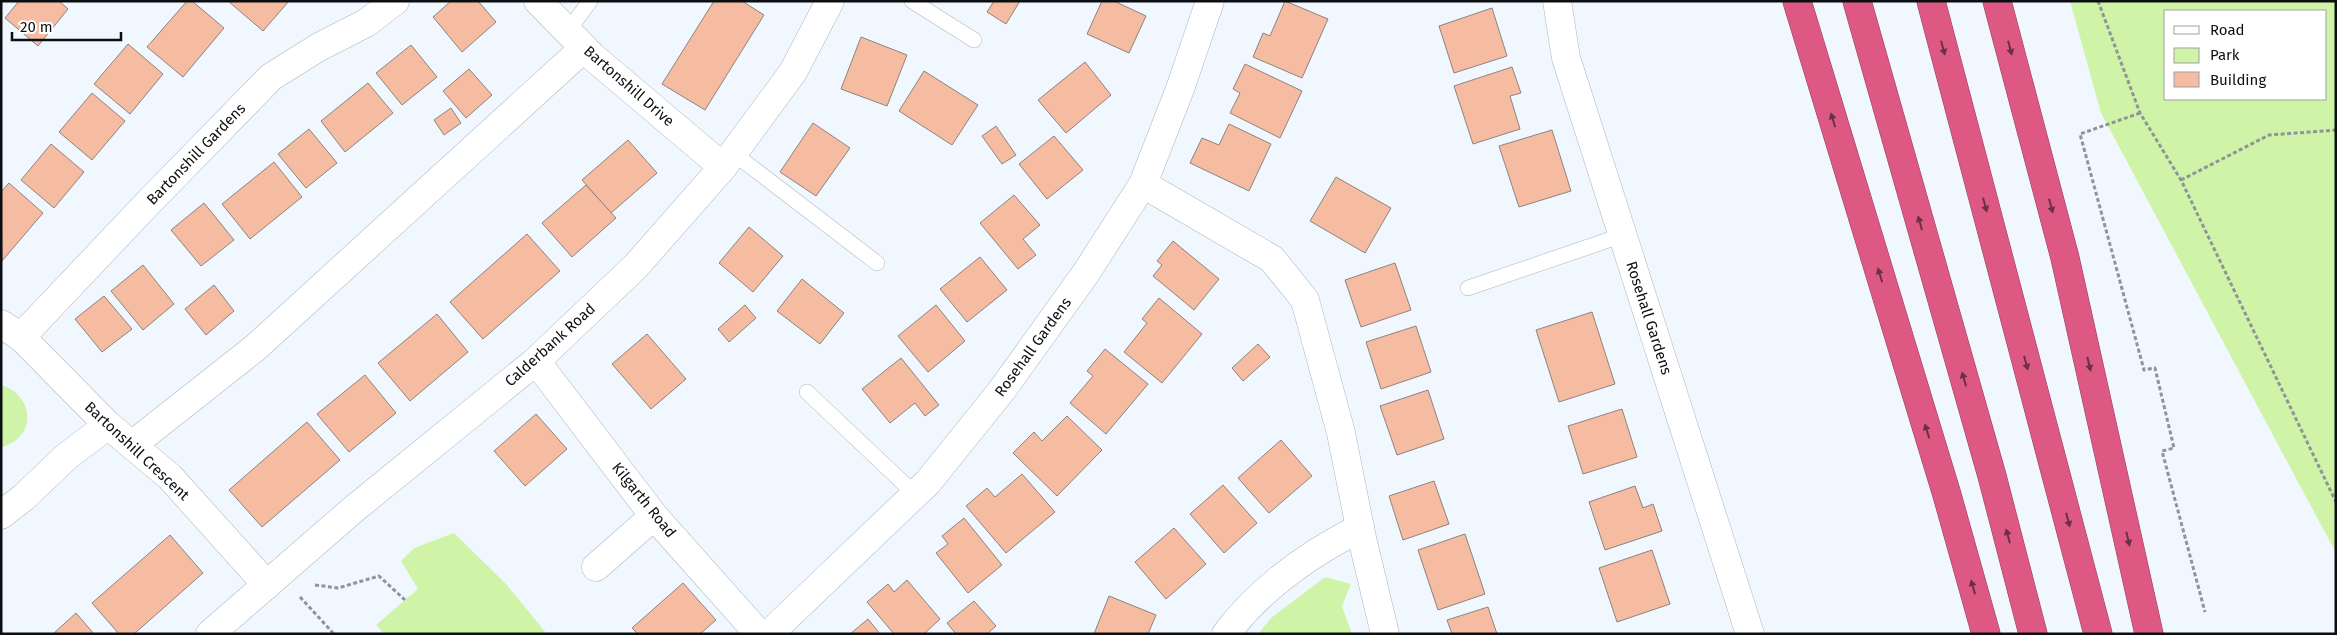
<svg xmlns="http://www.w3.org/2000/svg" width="2337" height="635" font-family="'Fira Sans',sans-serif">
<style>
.green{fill:#cff4a8;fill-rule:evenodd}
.building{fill:#f5bca2;stroke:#8e837e}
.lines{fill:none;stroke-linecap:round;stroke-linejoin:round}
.service-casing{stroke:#adb5be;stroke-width:16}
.minor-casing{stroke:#adb5be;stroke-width:29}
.tertiary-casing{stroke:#adb5be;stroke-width:29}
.motorway-casing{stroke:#943f5b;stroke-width:29}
.path{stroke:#8f9499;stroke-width:3;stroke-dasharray:4 2.5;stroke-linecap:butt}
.service{stroke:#fff;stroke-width:15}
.minor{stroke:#fff;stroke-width:28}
.tertiary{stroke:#fff;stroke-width:28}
.motorway{stroke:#dd5983;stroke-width:28}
.oneway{fill:#6a3045}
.labels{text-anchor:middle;stroke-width:4;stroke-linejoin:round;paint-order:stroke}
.street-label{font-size:15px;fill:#0c0f12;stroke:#fff}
</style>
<rect width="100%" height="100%" fill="#f0f7fe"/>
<g class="green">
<path d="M2070,1h266v552l-235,-440zM2166,11h160v88h-160z"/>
<path d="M1,385c34,10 36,54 0,62z"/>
<polygon points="454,533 506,584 547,634 384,634 376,625 418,589 401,561 414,548"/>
<polygon points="1325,577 1351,584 1342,606 1352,634 1258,634 1271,618"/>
</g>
<g class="building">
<polygon points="19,1 59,1 68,9 38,46 5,18"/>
<polygon points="187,1 192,1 224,28 183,77 147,47"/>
<polygon points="228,1 289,1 263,31"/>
<polygon points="451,1 478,1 496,22 462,52 433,17"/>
<polygon points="714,1 742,1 764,15 705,110 662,84"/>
<polygon points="994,1 1020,1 1006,24 987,12"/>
<polygon points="1102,1 1114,1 1146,16 1129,53 1087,34"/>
<polygon points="1285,1 1328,19 1302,78 1253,57 1263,33 1270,36"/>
<polygon points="1492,8 1507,56 1454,73 1439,26"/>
<polygon points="861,37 907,55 887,106 841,89"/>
<polygon points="128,44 163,74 130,114 94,84"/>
<polygon points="411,45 437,77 402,105 376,73"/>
<polygon points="1085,62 1111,95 1066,133 1038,100"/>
<polygon points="1245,64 1302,91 1280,138 1230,113 1240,93 1233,89"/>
<polygon points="1512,67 1521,93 1510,96 1520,129 1473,144 1454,86"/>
<polygon points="469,69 492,95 466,118 443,91"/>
<polygon points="924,71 978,105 952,145 899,111"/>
<polygon points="368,83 393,113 345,152 321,121"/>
<polygon points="92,93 125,121 92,160 59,132"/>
<polygon points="451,108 461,123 444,135 434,120"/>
<polygon points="813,123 850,148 816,196 780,172"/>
<polygon points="1229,124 1271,144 1249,191 1190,163 1202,138 1219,145"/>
<polygon points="996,126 1016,155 1002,164 982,136"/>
<polygon points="309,129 337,163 306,188 278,154"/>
<polygon points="1552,130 1571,191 1519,207 1499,146"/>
<polygon points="1054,136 1083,170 1047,199 1019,164"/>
<polygon points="628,140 657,173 611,213 582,180"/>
<polygon points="51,144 84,172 54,208 21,180"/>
<polygon points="274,162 302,197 250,239 222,204"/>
<polygon points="1336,177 1391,208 1365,253 1310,221"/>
<polygon points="9,183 43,213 2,261 1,192"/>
<polygon points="586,185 616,218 572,257 542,223"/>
<polygon points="1014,195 1040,225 1023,239 1036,255 1018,269 980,223"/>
<polygon points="204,203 234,240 201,266 171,230"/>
<polygon points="749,227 783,256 753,292 719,263"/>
<polygon points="527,234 560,271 483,339 450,302"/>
<polygon points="1173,241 1219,279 1194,310 1153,276 1162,265 1157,261"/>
<polygon points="980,257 1007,290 967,322 940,289"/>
<polygon points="1395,263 1411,310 1361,327 1345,280"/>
<polygon points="143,265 174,304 143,330 111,291"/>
<polygon points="802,279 844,313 820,344 777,311"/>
<polygon points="214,285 234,311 206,335 185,309"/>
<polygon points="104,296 132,329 102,352 75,319"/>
<polygon points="1159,298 1202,334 1162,383 1124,352 1147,323 1142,319"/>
<polygon points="745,305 756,318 729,342 718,329"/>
<polygon points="936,305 965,341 928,372 898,336"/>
<polygon points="1592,312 1615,384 1559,402 1536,330"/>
<polygon points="437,314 468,352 410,401 378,363"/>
<polygon points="1416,326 1431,372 1381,389 1366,342"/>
<polygon points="647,334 686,379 651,409 612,364"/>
<polygon points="1258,344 1270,357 1243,381 1232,368"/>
<polygon points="1105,349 1148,384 1106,434 1070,403 1093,376 1087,371"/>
<polygon points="901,358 939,405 925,416 915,403 890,423 862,389"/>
<polygon points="365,375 396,413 349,452 317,414"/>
<polygon points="1428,390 1444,439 1397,455 1380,406"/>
<polygon points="1622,409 1637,457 1583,474 1568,426"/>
<polygon points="536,414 567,449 525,486 494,451"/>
<polygon points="1067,416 1102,450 1057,496 1013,453 1034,432 1042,441"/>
<polygon points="307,422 340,460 262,527 229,490"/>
<polygon points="1281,440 1312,476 1269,513 1238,478"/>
<polygon points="1022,474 1055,512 1006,553 966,506 987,488 995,497"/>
<polygon points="1434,481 1449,524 1403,540 1389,496"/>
<polygon points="1223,485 1257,523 1224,553 1190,514"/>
<polygon points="1635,486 1643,508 1653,504 1662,531 1605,550 1589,502"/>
<polygon points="964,518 1002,565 968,593 936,553 948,544 942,536"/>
<polygon points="1174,528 1206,564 1166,599 1135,562"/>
<polygon points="1465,534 1485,594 1438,610 1418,550"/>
<polygon points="170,535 203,573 134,634 119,634 92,603"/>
<polygon points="1652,550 1670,604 1617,622 1599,568"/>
<polygon points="907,580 940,619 924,634 894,634 867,602 888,584 894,592"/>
<polygon points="683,583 716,620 700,634 638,634 632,628"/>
<polygon points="1109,596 1156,615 1148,634 1094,634"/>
<polygon points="974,601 996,626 987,634 956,634 947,623"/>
<polygon points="1488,607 1497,634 1452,634 1447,620"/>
<polygon points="76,613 94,634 53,634"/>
<polygon points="868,619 880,634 850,634"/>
</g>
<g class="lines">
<defs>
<g id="service">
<polyline points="912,1 974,40"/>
<polyline points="568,31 590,1"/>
<polyline points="733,153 877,263"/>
<polyline points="1468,288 1623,235"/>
<polyline points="807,392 915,494"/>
</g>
<g id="minor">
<polyline points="538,1 593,57 723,167"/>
<polyline points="1557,1 1566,58 1750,634"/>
<polyline points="1143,184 1272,259 1305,300 1341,433 1362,538 1385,634"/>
<polyline points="1,324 21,337 108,425 170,477 267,585"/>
<polyline points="21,337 149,202 271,77 319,47 366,23 395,1"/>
<polyline points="536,361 654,516 759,634"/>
<polyline points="132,445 255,348 584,48"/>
<polyline points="1,515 24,497 66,457 108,425"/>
<polyline points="596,567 654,516"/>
<polyline points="769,634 928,482 1002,390 1086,273 1143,184 1180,89 1210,1"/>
<path d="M1226,634c35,-47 83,-80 134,-106"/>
</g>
<polyline id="tertiary" points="210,634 355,508 536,361 636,266 723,167 793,72 830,1"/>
<g id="motorway">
<polyline points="1797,1 1947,495 1986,634"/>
<polyline points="1857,1 1992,476 2033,634"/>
<polyline points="1931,1 2098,634"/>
<polyline points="1997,1 2065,258 2149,634"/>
</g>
</defs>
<use href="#service" class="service-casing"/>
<use href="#minor" class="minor-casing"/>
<use href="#tertiary" class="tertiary-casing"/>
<use href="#motorway" class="motorway-casing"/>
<g class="path">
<polyline points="2098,1 2140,113 2181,180 2336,502"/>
<polyline points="2140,113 2080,134 2144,370 2155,368 2174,448 2162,451 2205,612"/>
<polyline points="2181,180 2269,135 2336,130"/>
<polyline points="315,585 338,588 379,576 405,600"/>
<polyline points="300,597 334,634"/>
</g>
<use href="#service" class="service"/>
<use href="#minor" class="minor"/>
<use href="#tertiary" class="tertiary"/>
<use href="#motorway" class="motorway"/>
</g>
<defs><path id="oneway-solid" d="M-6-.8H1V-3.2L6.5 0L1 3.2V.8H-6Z" transform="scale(1.25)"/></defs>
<g class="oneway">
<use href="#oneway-solid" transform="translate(1943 48) rotate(75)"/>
<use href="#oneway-solid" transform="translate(2010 48) rotate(75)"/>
<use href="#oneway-solid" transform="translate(1833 120) rotate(-107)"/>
<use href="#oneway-solid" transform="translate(1985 205) rotate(75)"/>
<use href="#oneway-solid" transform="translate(2051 206) rotate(75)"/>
<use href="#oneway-solid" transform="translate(1920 223) rotate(-106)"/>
<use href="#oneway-solid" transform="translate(1880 275) rotate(-107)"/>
<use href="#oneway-solid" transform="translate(2026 363) rotate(75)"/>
<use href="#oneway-solid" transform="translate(2089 364) rotate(77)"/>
<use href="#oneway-solid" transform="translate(1964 379) rotate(-106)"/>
<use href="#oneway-solid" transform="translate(1927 431) rotate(-107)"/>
<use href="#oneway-solid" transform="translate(2068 520) rotate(75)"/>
<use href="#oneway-solid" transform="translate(2008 536) rotate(-105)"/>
<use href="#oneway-solid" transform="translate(2128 539) rotate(77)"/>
<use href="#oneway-solid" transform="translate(1973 587) rotate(-106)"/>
</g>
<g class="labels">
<g class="street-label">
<text transform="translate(629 86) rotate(41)" y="5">Bartonshill Drive</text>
<text transform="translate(196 154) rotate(-46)" y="5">Bartonshill Gardens</text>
<text transform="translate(1649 318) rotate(72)" y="5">Rosehall Gardens</text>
<text transform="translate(550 345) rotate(-42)" y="5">Calderbank Road</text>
<text transform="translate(1033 347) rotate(-54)" y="5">Rosehall Gardens</text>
<text transform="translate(137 451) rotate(43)" y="5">Bartonshill Crescent</text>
<text transform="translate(644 500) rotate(51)" y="5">Kilgarth Road</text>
</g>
</g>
<rect width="2337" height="635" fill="none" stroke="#0c0f12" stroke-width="5"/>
<rect x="2164" y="10" width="162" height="90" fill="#ffffff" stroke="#9e9fa0"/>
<rect x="2174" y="26" width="25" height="8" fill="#ffffff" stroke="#9e9fa0"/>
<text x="2210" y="35" font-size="15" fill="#0c0f12">Road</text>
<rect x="2174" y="48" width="25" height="15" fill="#cff4a8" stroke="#9e9fa0"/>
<text x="2210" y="60" font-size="15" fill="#0c0f12">Park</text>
<rect x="2174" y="72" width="25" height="15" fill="#f5bca2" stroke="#9e9fa0"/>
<text x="2210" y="85" font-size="15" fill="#0c0f12">Building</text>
<path d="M12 32v8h109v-8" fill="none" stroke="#0c0f12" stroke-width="2.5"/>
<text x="20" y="32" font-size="15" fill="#0c0f12" stroke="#ffffff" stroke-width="4" paint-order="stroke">20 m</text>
</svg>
